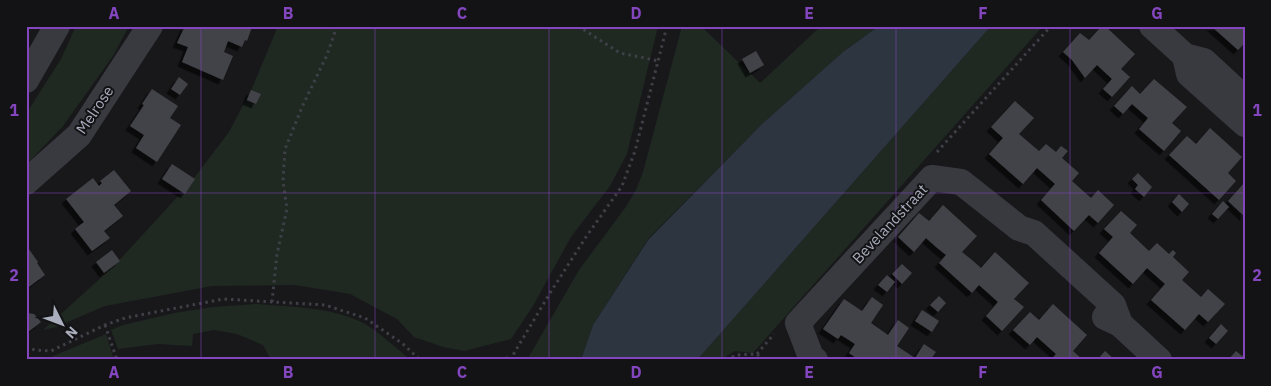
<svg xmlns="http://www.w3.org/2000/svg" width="1271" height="386" font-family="'IBM Plex Sans',sans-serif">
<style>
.green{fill:#1f2922}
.water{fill:#2d3640}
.building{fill:#424248;filter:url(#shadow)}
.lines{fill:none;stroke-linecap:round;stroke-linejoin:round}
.path{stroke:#3f4047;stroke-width:3;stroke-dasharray:2.5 4;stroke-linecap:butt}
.minor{stroke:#393940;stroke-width:26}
.grid{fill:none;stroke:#8446be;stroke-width:1;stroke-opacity:0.55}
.labels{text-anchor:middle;stroke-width:4;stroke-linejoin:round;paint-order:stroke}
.street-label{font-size:15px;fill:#a9adbc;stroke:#131316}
.neatline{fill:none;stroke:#8446be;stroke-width:2}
.grid-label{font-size:16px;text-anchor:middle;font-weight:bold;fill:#8446be}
</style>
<defs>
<filter id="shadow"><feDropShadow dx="-4.5" dy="4.5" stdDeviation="0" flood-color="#0009"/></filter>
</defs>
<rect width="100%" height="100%" fill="#18181b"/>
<g class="green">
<polygon points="76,26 129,26 113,56 63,126 26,165 26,114 61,59"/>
<polygon points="278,26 658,26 627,154 610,186 571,237 533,306 511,339 464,351 443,347 414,337 397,319 350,294 295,285 212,286 105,306 56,327 43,330 114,266 191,182 229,132 253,86"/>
<polygon points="682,26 701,26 760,83 821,26 879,26 843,52 762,124 648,239 593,325 581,360 527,360 579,270 625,208 636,190 643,172"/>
<polygon points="991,26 1043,26 753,353 735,351 720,360 697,360"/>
<path d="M256,304c36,3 84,3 114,23 13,9 25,20 37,30l2,3h-136l-3,-2 -7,-13 -26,-11 -23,-4 -21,4 -1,12 -34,-2 -40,5 -7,-19 12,-5 51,-12 39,-6z"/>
<polygon points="106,334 114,360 51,357 58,354"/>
</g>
<polygon class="water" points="879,26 991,26 697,360 581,360 593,325 648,240 762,124 843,52"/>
<g class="building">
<polygon points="185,26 251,26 252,27 247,41 245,40 242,47 228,41 224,52 233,56 223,80 182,62 188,47 177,43"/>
<polygon points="1102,26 1105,26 1135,54 1121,69 1130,77 1112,97 1103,89 1112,79 1097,65 1085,78 1072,60 1063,52 1080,33 1089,40"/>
<polygon points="1211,26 1245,26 1245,43 1238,50"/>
<polygon points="756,51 764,65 750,73 742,59"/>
<polygon points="179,77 188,84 180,95 171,89"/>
<polygon points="1154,79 1187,107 1172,123 1181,131 1164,151 1139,129 1148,118 1132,104 1123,114 1114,106 1132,86 1140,94"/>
<polygon points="152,89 178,106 170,118 181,125 157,162 136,148 144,135 130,126 144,105 142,104"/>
<polygon points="251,90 261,94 256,104 247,100"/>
<polygon points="1015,101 1034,118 1019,134 1039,151 1046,144 1056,152 1061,146 1068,151 1062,158 1079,173 1072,181 1091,198 1098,190 1114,205 1098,223 1089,215 1074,231 1041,200 1055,184 1037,168 1023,184 989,154 1003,138 991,127"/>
<polygon points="1210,128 1242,157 1228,173 1236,181 1219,200 1169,155 1187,136 1196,144"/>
<polygon points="172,164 195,179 185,194 162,179"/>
<polygon points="114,170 131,191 114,205 123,216 104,231 110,238 92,251 75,229 84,222 66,199 93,178 99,186 102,183 100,181"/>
<polygon points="1138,173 1152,187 1144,197 1135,189 1138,185 1132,179"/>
<polygon points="1245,182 1245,217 1228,201"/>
<polygon points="1179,194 1189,204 1182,212 1172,202"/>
<polygon points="1223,201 1229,207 1218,219 1212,214"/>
<polygon points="943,205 977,236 962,252 972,260 981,268 995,252 1029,283 1014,299 1024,307 1002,331 986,316 998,302 979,285 972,293 939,263 946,255 936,247 926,238 914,252 898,237 919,213 929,221"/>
<polygon points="1121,211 1137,225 1130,233 1149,251 1157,243 1169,254 1173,250 1176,253 1173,257 1189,272 1182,280 1201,297 1208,289 1225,304 1208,322 1199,314 1185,330 1151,300 1165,284 1147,268 1133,284 1099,253 1113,237 1104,229"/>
<polygon points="26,245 38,262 37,263 45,275 26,289"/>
<polygon points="112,250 120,261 104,273 96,262"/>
<polygon points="902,264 912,273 902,284 892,274"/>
<polygon points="887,275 895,282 887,292 878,285"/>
<polygon points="939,296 946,303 938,312 930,305"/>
<polygon points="872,297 883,305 871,323 888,335 898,320 909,328 897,346 915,358 924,344 936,352 930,360 869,360 867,358 866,360 859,360 849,353 855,344 841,335 838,339 823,329 844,299 862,311"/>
<polygon points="1053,304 1087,335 1073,351 1083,360 1051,360 1056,354 1037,337 1030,345 1013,330 1030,312 1039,320"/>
<polygon points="922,310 939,321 932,332 915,321"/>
<polygon points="28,313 34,314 41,322 28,332 26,330 26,314"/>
<polygon points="1221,324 1228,331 1216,344 1209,338"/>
<polygon points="1105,351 1115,360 1097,360"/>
<polygon points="1236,351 1242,356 1245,352 1245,360 1228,360"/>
</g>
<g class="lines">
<g class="path">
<polyline points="578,26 620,53 659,61"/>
<polyline points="937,152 1051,26"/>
<polyline points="272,302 277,254 287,209 283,181 285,149 303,105 327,55 337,26"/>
<polyline points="105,325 117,360"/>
<polyline points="26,347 35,350 51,351 105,325 125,318 223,299 325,305 365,318 403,344 420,360"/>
<polyline points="757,354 774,334"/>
<polyline points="499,360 511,357"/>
<polyline points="510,360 550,293 586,237 622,186 635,151 667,26"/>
<polyline points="726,360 736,355 757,354 763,360"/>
</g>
<g class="minor">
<polyline points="1152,26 1185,56 1204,61 1245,99"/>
<polyline points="1185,56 1189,74 1245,124"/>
<polyline points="26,80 57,26"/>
<polyline points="26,182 79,135 150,26"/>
<polyline points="1105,317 1120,324 1159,360"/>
<polyline points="815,360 811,357 798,323 932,178 961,182 1019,228 1034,233 1113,305 1120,324"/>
</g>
</g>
<path class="grid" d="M201,26v334M375,26v334M549,26v334M722,26v334M896,26v334M1070,26v334M26,193h1219"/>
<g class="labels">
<g class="street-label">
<text transform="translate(95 110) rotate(-56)" y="5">Melrose</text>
<text transform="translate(890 224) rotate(-47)" y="5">Bevelandstraat</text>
</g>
</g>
<rect width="1271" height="386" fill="none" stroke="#131316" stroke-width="55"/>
<g transform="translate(62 324) rotate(132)" stroke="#131316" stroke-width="4" paint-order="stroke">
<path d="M0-4L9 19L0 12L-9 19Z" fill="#a9adbc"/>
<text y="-8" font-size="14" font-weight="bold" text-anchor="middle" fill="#a9adbc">N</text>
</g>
<rect x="28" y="28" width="1216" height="330" class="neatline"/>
<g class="grid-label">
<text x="114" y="19">A</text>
<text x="288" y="19">B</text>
<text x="462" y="19">C</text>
<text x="636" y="19">D</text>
<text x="809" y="19">E</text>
<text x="983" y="19">F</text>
<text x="1157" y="19">G</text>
<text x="14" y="116">1</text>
<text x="1257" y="116">1</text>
<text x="14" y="281">2</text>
<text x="1257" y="281">2</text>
<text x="114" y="378">A</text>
<text x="288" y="378">B</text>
<text x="462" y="378">C</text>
<text x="636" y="378">D</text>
<text x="809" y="378">E</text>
<text x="983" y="378">F</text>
<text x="1157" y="378">G</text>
</g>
</svg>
